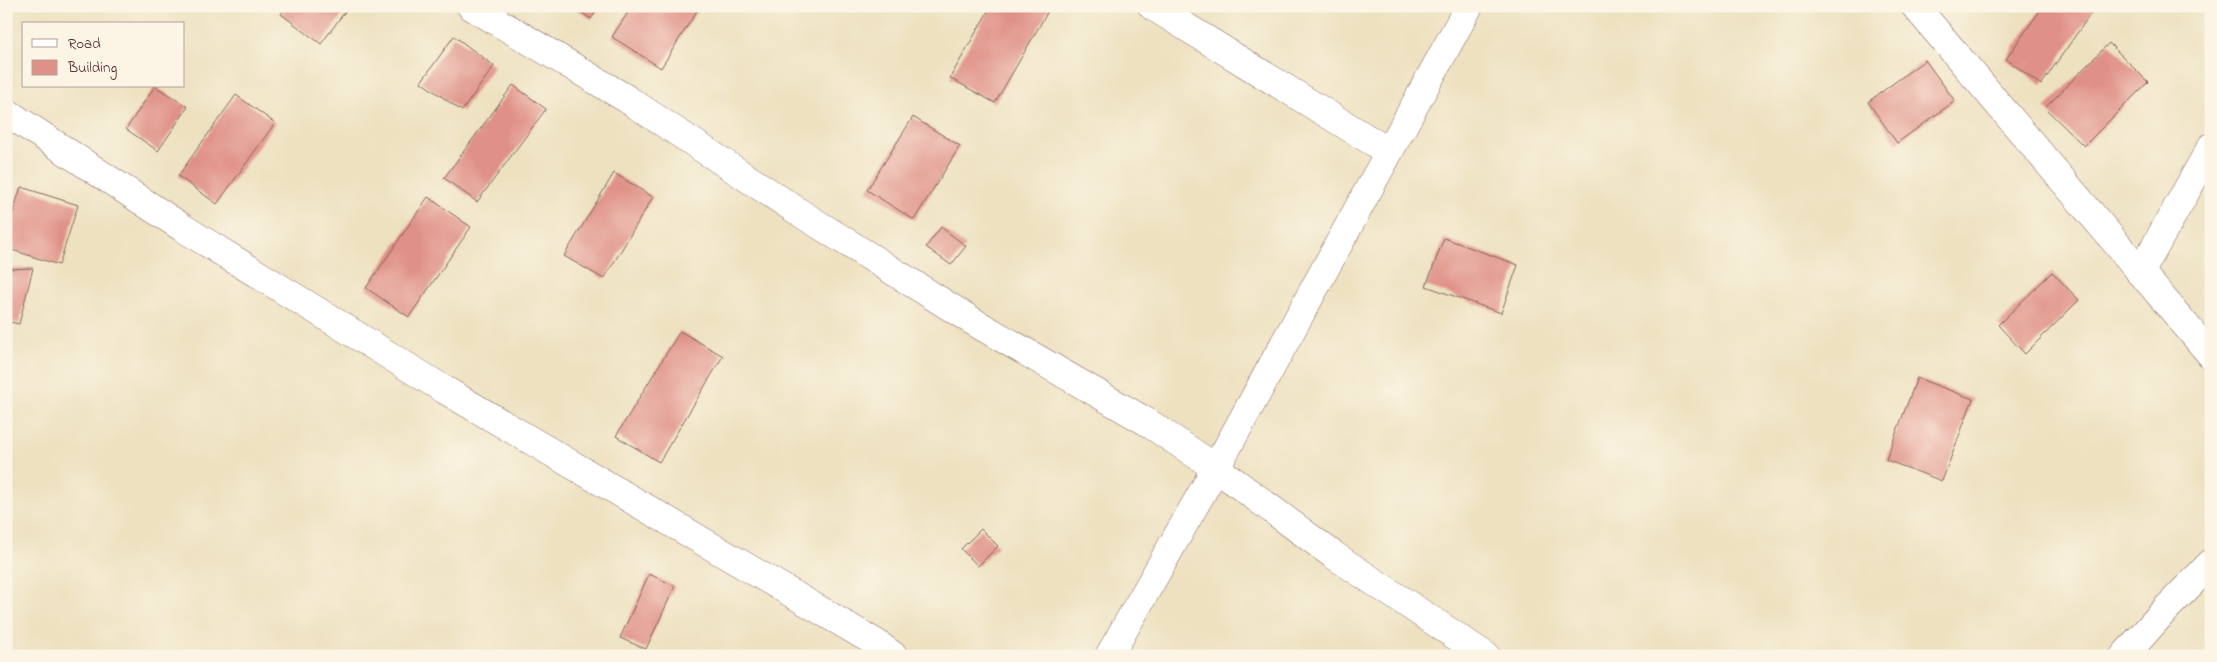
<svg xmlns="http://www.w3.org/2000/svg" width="2217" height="662" font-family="'Indie Flower',sans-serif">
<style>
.building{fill:#e09187}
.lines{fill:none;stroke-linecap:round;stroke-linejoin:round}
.minor-casing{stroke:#83635f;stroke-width:29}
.minor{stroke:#fff;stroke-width:28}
</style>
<rect width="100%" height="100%" fill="#fcf5e5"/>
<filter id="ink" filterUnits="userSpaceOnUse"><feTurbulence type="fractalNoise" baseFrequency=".02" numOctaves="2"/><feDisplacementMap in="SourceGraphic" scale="10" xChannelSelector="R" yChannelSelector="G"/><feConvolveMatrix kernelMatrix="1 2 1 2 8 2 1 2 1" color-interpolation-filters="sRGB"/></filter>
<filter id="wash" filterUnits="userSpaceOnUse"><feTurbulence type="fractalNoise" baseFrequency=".0096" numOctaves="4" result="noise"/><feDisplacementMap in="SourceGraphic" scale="20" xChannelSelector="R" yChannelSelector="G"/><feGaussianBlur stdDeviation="1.12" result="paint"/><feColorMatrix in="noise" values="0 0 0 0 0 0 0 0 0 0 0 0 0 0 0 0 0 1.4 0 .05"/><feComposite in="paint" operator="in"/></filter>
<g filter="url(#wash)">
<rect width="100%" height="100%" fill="#ede1c0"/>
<g id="blocks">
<g class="building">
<polygon points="287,6 349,6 321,44 281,14"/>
<polygon points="572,6 600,6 591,19"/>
<polygon points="632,6 700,6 661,68 612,37"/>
<polygon points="991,6 1051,6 995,103 950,78"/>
<polygon points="2043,6 2096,6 2041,85 2006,59"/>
<polygon points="454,36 494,66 462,111 421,82"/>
<polygon points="2109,43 2148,82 2084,146 2045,108"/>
<polygon points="1925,60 1955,101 1897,143 1868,102"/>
<polygon points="513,85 546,109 477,202 444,178"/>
<polygon points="155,86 188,107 158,151 126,129"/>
<polygon points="236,95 275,123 217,204 178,176"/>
<polygon points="913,117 960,146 914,220 867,190"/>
<polygon points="614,173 653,197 604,279 564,256"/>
<polygon points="21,187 78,205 59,265 6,248 6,233"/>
<polygon points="428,197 471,227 409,317 366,288"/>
<polygon points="941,227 966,246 951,265 926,247"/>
<polygon points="1444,238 1518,265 1501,313 1426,286"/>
<polygon points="33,268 19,324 6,321 6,269"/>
<polygon points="2052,272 2079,300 2025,354 1998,325"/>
<polygon points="680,331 723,356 659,462 616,436"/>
<polygon points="1917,378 1973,399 1942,481 1886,460"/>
<polygon points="981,529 998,546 978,566 961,549"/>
<polygon points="649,574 675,586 646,649 620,638"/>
</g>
</g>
</g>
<g filter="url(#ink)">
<use href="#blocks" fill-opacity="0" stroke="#83635f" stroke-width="1"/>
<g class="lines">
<defs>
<g id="minor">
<polyline points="471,6 627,99 805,216 974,322 1147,422 1216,468 1332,554 1486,656"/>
<polyline points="1152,6 1389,152"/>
<polyline points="1915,6 2211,355"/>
<polyline points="6,112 183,228 445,390 876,643 894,656"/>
<polyline points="2140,273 2211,147"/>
<polyline points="1109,656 1216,468 1469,6"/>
<polyline points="2124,656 2165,610 2211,563"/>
</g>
</defs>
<use href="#minor" class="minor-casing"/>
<use href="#minor" class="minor"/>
</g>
</g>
<rect width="2217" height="662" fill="none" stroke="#fcf5e5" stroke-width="25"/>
<rect x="22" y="22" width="162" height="65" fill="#fcf5e5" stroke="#b59f9b"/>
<rect x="32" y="39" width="25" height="8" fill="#ffffff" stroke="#b59f9b"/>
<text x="68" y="48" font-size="15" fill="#4a1f2b">Road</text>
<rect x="32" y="60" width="25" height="15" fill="#e09187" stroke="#b59f9b"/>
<text x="68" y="72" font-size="15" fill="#4a1f2b">Building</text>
</svg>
